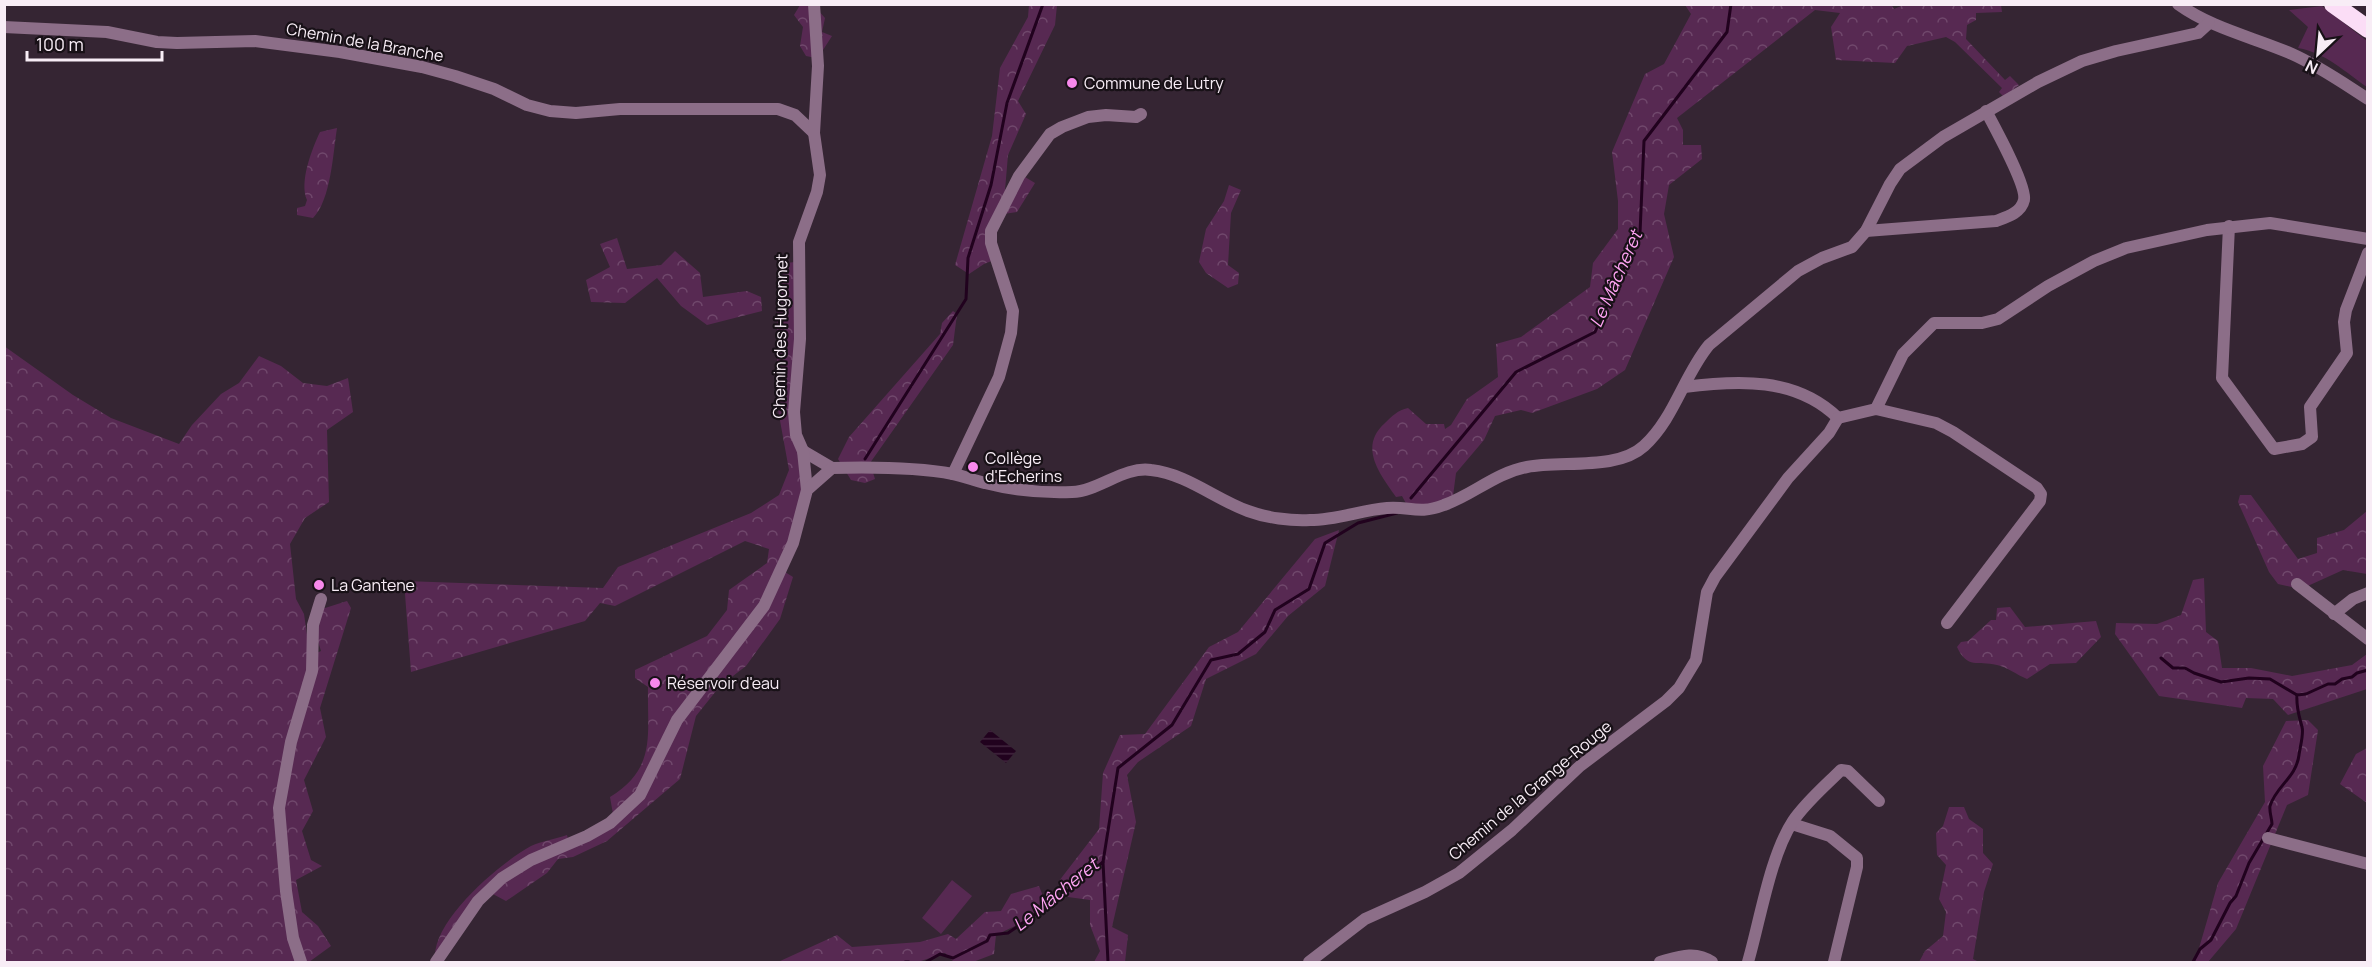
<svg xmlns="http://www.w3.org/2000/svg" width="2372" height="967" font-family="Manrope,sans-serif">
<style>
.green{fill:#572952}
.forest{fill:url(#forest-crowns)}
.water{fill:url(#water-rules)}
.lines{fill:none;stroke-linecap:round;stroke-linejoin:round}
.stream{stroke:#21021e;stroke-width:3}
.minor{stroke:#8c6e88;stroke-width:12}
.highway{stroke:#fbddf6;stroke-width:18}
.poi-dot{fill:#f788eb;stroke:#181117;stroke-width:2}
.labels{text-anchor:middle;stroke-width:4.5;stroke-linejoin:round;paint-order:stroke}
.street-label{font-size:16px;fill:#f8edf6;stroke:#181117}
.poi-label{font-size:16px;fill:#f8edf6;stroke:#181117;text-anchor:start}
.water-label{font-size:18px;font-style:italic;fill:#fea3f3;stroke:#181117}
</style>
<defs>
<pattern id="forest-crowns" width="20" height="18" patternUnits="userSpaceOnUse" patternTransform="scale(1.5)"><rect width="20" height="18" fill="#572952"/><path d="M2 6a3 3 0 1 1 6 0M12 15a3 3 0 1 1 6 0" fill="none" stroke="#70486c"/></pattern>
<pattern id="water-rules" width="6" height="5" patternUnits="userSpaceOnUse" patternTransform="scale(1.5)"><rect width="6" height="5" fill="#21021e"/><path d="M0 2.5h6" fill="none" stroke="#42273f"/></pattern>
</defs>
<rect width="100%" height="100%" fill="#352533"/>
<g class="green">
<path d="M2322,6l45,35v46c-22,-15 -41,-34 -69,-39l10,-21 -19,-17z"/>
<polygon points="952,880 972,896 941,934 922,918"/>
</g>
<g class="forest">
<path d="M1891,4l3,5 12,-5 95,1 1,7 -26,1v7l-9,5 -1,14 39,41 5,-4 9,9 -15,12 -5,-5 3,-4 -47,-46 -9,-5 -39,9 -12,17 -59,-3 -5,-33 9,-14 -25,-3 -138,108 6,12v15h18l1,14 -33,26 -5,29 10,43 -49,113 -28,19 -65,24 -11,-3 -26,6 -11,24 -28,33 -3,23 -19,9 -26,2 -6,-11 -6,1c-16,-23 -38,-50 -11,-74 7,-7 13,-13 23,-15l18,16h18l1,5 6,-4 16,-26 31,-22 -2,-33 25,-7 69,-50 3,-24 25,-34v-28l-6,-49 33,-78 19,-10 27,-50 -6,-9z"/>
<polygon points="800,5 816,5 817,9 825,18 822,32 832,36 823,50 821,59 806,56 800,46 803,27 794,15"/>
<polygon points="1029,5 1057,5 1055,25 1018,101 1026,114 1008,155 1005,190 1025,177 1035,183 1017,212 997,215 994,260 984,264 969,274 955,265 992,136 1000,68 1028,17"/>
<path d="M337,128c-4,25 -6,72 -24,90l-16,-3v-7l8,-2 2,-6c-8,-18 5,-51 13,-68z"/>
<polygon points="1229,185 1241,190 1231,213 1228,265 1239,273 1238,284 1228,288 1206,273 1199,262 1206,229 1224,201"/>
<polygon points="617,238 627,269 661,265 675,251 700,273 703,297 747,291 761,297 762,311 707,325 681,306 657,278 625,303 591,302 586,280 610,267 600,244"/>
<path d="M795,262l6,191 3,37 -13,51 -29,63 -87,114 -37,76 -25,20 -3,-17c47,-29 37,-62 38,-110l-13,-9v-8l72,-34 20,-26 2,-20 38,-27 2,-14 -24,-8 -130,65 -15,-3 -15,18 -174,51 -7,-91 199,7 15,-21 133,-54 28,-18 10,-25 -12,-66v-94l3,-30 6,-17z"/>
<polygon points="953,311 957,314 953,345 870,463 875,479 865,483 851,480 838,459 849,437 940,334 942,323"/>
<polygon points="4,346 73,395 111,418 179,444 192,425 221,394 239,383 259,356 281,366 303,383 327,386 348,378 353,412 327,430 329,502 305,518 290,544 296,599 304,614 310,656 321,651 317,638 322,609 347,601 351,608 320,708 326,737 304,780 313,811 302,831 311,860 322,866 296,880 302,912 318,926 331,946 309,962 5,962"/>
<polygon points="2240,495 2251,495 2298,559 2317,553 2317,538 2344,530 2367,511 2367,574 2343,570 2301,589 2278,584 2269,572 2238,502"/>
<polygon points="1339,530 1325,586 1288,616 1256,654 1206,679 1191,726 1138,762 1127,775 1136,822 1112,927 1128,935 1125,962 1094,962 1100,951 1090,925 1090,900 1068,897 1059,881 1099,829 1103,773 1120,735 1145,734 1209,647 1238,632 1315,539"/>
<polygon points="785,572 793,577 780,619 746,666 720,686 696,716 680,779 607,841 573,857 558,859 547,873 506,901 491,893 506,880 643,799 679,723"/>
<polygon points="2204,578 2206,632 2218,641 2222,668 2251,668 2292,676 2352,665 2367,654 2367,689 2288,715 2273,699 2246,698 2242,708 2159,696 2115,634 2116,623 2157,624 2181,615 2193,580"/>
<path d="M2010,607l15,20 71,-6 5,16 -25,26 -26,1 -23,15c-10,-4 -20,-12 -30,-14 -20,-5 -29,5 -40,-18l4,-5 7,-1 23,-21h5l1,-12z"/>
<polygon points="2308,720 2318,730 2308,795 2287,805 2236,929 2208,962 2195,962 2218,883 2265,802 2263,766 2286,721"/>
<polygon points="2367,748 2367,803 2340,784 2356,754"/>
<polygon points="1949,807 1964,807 1969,819 1983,829 1983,853 1993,864 1984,892 1973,959 1979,962 1919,962 1925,951 1943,936 1946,912 1939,899 1946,865 1937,855 1936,833 1943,826"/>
<path d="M567,835l1,4 -71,37 -62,81c-1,-38 65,-94 96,-111 11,-5 24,-7 36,-11z"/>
<polygon points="1039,886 1046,904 1017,925 996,935 994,954 973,962 954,962 945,953 918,962 778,962 837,935 852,947 920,942 948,934 956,939 985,912 1001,911 1011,894"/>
</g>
<polygon class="water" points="990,730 1016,751 1006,763 980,742"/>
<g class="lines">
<g class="stream">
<polyline points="865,459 966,299 968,258 991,185 1007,103 1043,4"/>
<polyline points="1411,498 1516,372 1595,332 1640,233 1644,141 1727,32 1731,4"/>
<polyline points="2161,658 2173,668 2185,668 2194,673 2221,682 2249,678 2270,679 2297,695 2306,694 2328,684 2335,684 2342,679 2352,677 2357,673 2368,670"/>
<polyline points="1103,862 1108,962"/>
<polyline points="905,962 909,962"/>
<polyline points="926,962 940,954 953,958 987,941 990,935 1008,933 1058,899 1103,862 1118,768 1172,725 1211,660 1238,654 1265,632 1275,610 1309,589 1325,543 1358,523 1397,513"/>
<path d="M2193,962l7,-13 11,-9 19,-37 6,-7 13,-33 23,-39c0,-5 -3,-13 -2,-18 6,-20 26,-28 29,-51 1,-8 5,-21 3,-28 -3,-12 -6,-19 -5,-32"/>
</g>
<g class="minor">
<path d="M2178,4c35,25 75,33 114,50 27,12 51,29 76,45"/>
<polyline points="4,27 107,32 157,42 177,43 255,41 340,52 422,67 455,76 494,89 527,105 550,111 576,113 620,109 778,109 795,115 814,133"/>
<polyline points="2229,226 2222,378 2274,449 2302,444 2312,437 2310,407 2347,353 2344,322 2346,310 2368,253"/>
<path d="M1866,231l130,-10c11,-4 25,-8 28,-21 3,-14 -30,-74 -38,-89"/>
<path d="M1684,387c54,-7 112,-10 154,31l38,-9 60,14 17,9 84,56 4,6 -1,7 -93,122"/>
<polyline points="1876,409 1903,354 1934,323 1982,323 1998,319 2048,286 2094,261 2126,248 2207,230 2270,223 2368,239"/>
<polyline points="803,451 832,468"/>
<polyline points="953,474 999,377 1011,333 1013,311 991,243 991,231 1019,176 1050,134 1062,127 1088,117 1106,115 1136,117 1141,114"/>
<polyline points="807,490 803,451 796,435 794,412 800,339 799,242 817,192 820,175 814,133 818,66 814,4"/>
<polyline points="2297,584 2368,639"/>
<polyline points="2334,614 2353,599 2368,593"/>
<polyline points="1792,824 1830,836 1857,858 1857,867 1834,962"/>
<polyline points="2268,838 2368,864"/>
<polyline points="301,962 293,938 286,891 279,808 291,742 312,671 313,625 321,599"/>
<path d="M436,962l42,-61 24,-23 29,-18 56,-24 23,-13 30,-28 37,-75 87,-114 29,-63 14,-53 25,-22c38,-1 83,-1 121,6 11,2 22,7 32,9 27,7 60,10 87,9 27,-1 52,-26 79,-22 36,4 64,29 97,41 19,7 43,10 62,9 27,0 51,-10 77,-12 23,-2 31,7 57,-3 29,-10 51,-32 83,-38 34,-7 90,4 117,-21 30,-27 40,-71 65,-101l89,-74 24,-13 30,-11 14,-16 24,-47 10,-15 43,-32 95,-55 44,-21 34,-10 82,-18 11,-10"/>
<polyline points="1309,962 1365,919 1425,892 1459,873 1512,830 1580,766 1666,701 1679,688 1696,660 1707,592 1715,577 1788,478 1829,433 1838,418"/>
<path d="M1660,962c18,-5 35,-12 52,0"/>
<path d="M1748,962c12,-41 22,-106 45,-141 13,-19 32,-35 48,-51l7,1 31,30"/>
</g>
<polyline class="highway" points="2333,4 2368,29"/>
</g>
<g class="poi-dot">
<circle cx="1072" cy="83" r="6"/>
<circle cx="973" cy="467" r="6"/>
<circle cx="319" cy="585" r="6"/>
<circle cx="655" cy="683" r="6"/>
</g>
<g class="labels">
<g class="street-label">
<text transform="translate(365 42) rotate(10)" y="6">Chemin de la Branche</text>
<text transform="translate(780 336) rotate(-89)" y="6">Chemin des Hugonnet</text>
<text transform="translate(1530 790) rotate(-40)" y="6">Chemin de la Grange-Rouge</text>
</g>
<g class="poi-label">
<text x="1084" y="89">Commune de Lutry</text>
<text x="985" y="464">Collège<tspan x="985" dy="18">d'Echerins</tspan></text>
<text x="331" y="591">La Gantene</text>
<text x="667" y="689">Réservoir d'eau</text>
</g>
<g class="water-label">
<text transform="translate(1616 279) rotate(-66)" y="6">Le Mâcheret</text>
<text transform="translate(1056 895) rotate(-39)" y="6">Le Mâcheret</text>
</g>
</g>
<rect width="2372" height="967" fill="none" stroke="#f8edf6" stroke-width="12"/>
<g transform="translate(2318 54) rotate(206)" stroke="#181117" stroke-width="4.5" paint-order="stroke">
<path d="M0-4.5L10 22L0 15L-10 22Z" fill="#f8edf6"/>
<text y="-9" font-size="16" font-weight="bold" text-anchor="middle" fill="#f8edf6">N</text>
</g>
<path d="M27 51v9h135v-9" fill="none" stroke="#f8edf6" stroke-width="3"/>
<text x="36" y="51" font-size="18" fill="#f8edf6" stroke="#181117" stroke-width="4.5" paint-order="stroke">100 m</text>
</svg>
